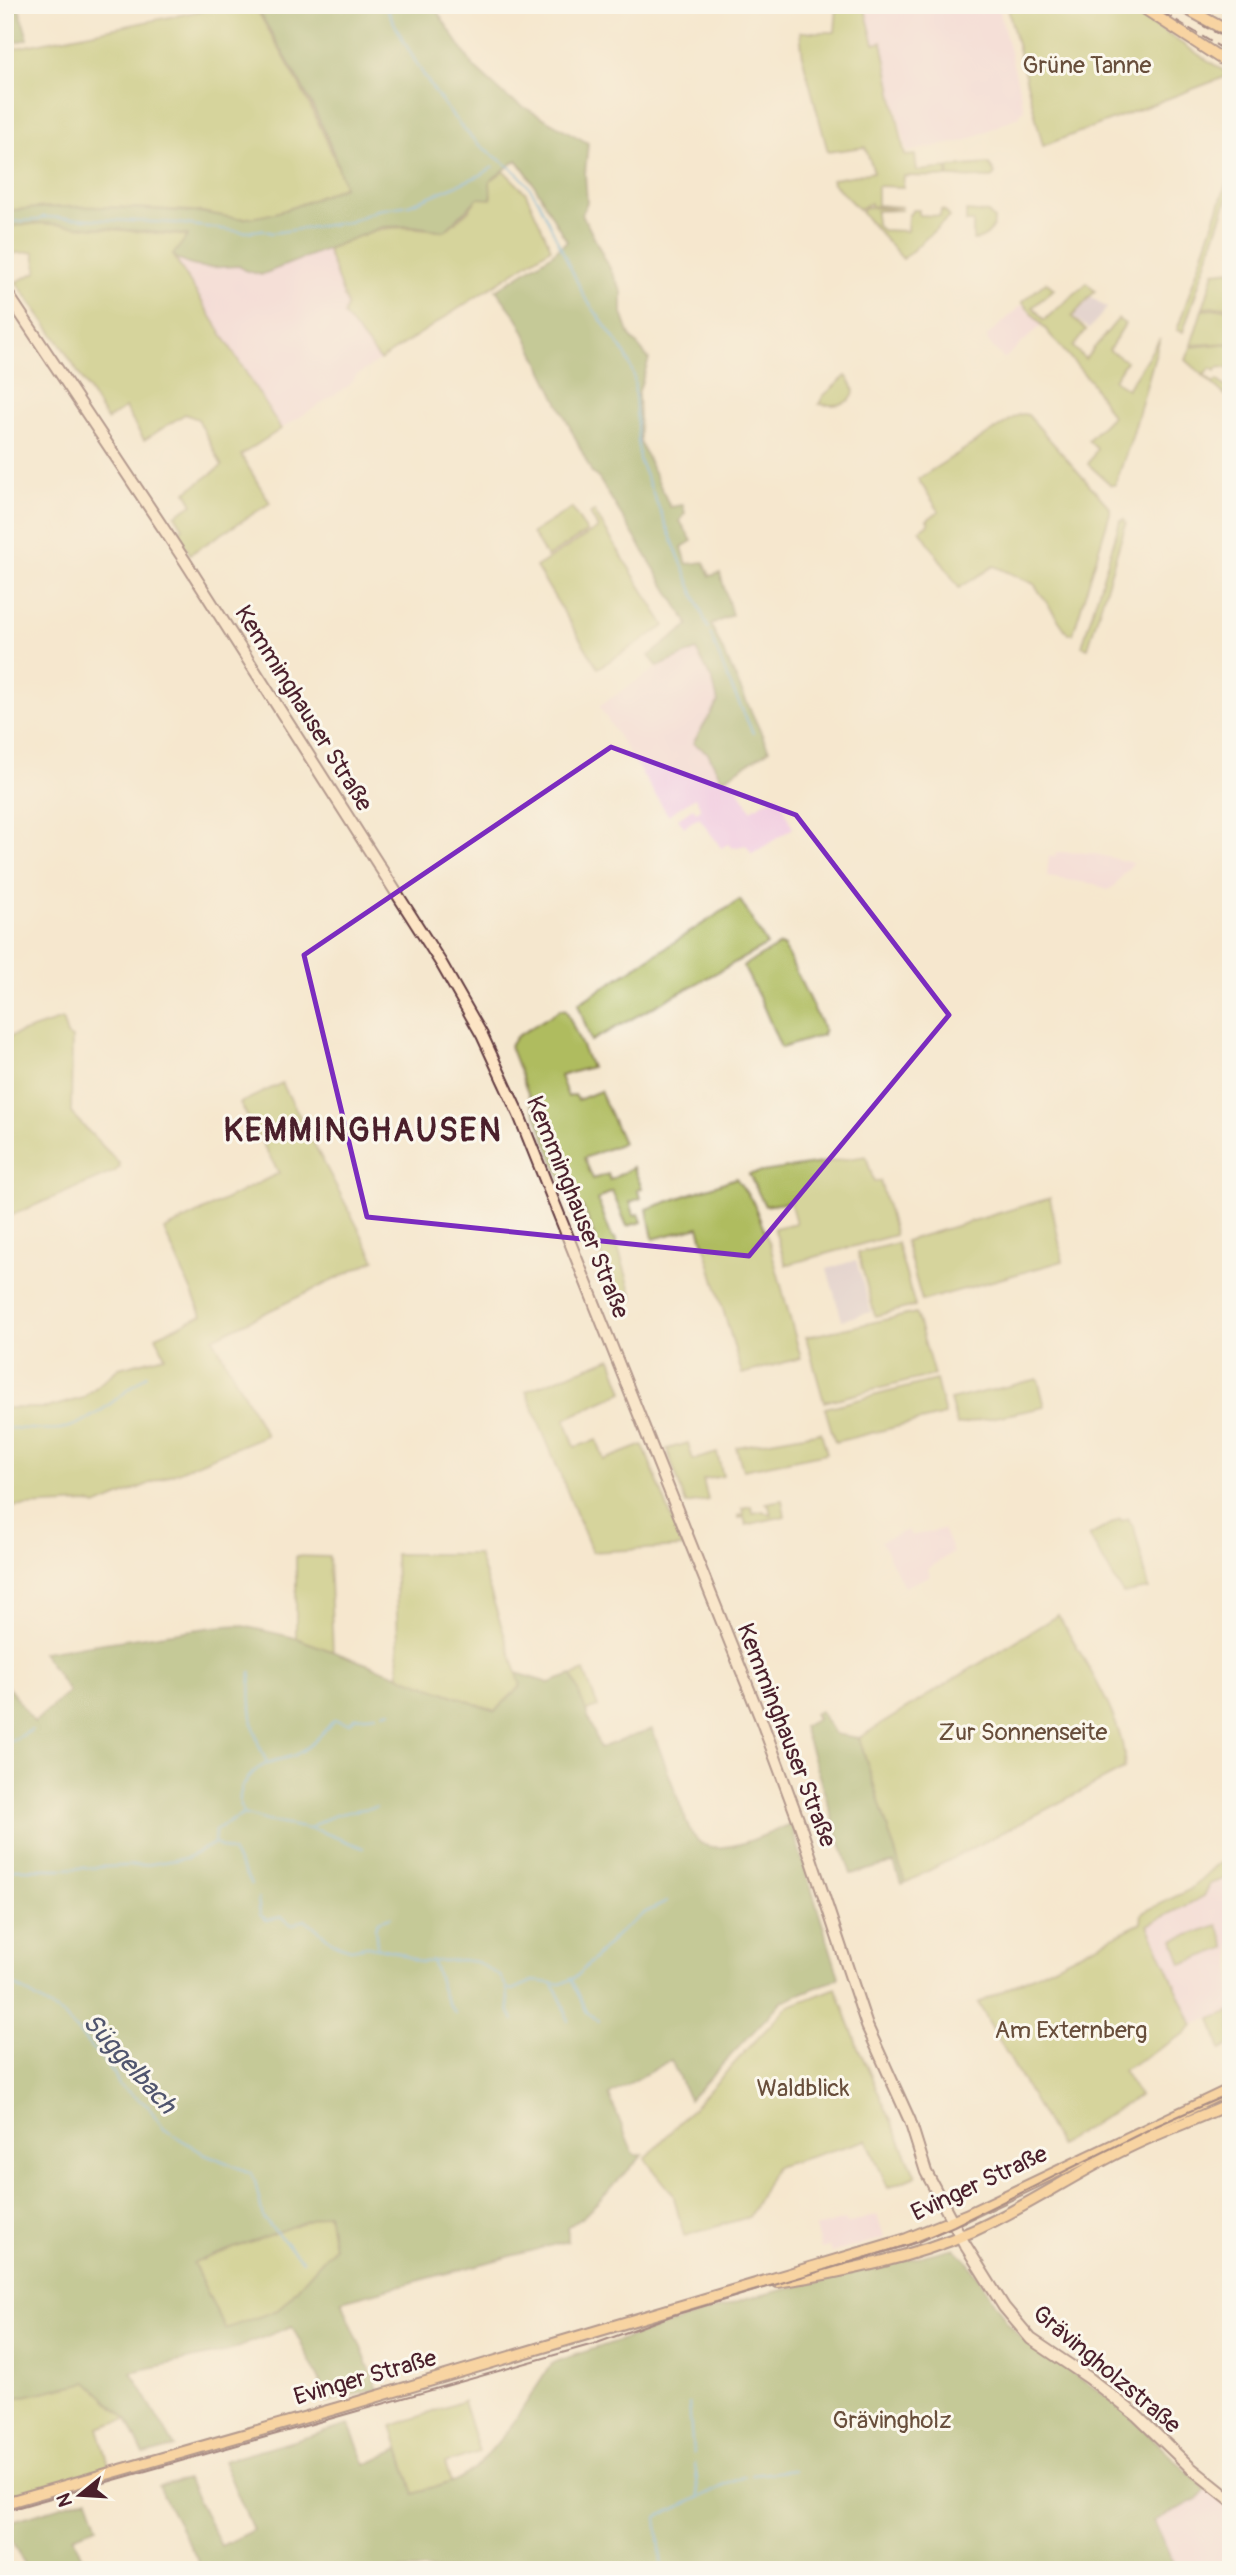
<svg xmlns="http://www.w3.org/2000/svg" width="1236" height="2575" font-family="Pangolin,sans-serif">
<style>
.built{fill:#f2cfe1}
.industrial{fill:#cfbdcf}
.green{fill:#afbc5f;stroke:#7c6e45;stroke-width:2}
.forest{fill:#8ba456;stroke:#6a6240;stroke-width:2;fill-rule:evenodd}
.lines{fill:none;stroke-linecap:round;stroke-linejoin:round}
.stream{stroke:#5aa6d3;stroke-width:2}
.secondary-casing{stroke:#643d43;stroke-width:14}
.primary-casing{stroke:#643d43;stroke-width:14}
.secondary{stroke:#fde5c5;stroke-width:10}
.primary{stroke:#fbbd6e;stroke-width:10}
.tram{stroke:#4a1f2b;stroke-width:2}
.rail{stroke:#4a1f2b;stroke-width:2;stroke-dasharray:10 5;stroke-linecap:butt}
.marked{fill:none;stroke:#7b2cbf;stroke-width:5;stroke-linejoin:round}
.labels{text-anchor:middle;stroke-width:6;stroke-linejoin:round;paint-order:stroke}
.park-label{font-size:24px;fill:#684e3b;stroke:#fbf7ec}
.street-label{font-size:24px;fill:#4a1f2b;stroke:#fbf7ec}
.water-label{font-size:26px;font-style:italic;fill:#50556e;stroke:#fbf7ec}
.district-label{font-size:32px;font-weight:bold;letter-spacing:2px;fill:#4a1f2b;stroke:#fbf7ec}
</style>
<rect width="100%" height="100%" fill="#fbf7ec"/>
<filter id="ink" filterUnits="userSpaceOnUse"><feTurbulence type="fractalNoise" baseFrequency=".0143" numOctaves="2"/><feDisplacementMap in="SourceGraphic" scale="14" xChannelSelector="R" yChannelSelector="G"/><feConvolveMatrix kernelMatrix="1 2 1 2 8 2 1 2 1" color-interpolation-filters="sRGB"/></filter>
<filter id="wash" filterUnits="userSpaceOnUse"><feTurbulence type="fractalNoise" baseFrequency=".00686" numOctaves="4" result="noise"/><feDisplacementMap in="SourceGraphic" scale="28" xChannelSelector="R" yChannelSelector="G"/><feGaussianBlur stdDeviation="1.57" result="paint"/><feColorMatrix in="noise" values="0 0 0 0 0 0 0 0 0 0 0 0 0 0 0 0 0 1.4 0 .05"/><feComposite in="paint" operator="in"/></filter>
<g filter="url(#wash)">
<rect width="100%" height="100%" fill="#f5e7ce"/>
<g class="built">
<polygon points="864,5 998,5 1024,108 1019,116 965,141 907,152 882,43 874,44"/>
<polygon points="324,240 347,305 380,360 356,376 350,385 281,429 173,255"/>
<polygon points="1022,305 1041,326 1004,359 987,341 988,339 986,337"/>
<polygon points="696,650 713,682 718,702 693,743 708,753 722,779 730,775 751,810 778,794 793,828 752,854 746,845 732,848 728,844 721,848 699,817 684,827 678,818 693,808 696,812 701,809 695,797 668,815 599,706 658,667"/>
<polygon points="1056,852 1091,853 1133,863 1113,887 1107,890 1095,884 1047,877 1049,856 1055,857"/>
<polygon points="943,1529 953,1552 928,1569 930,1576 904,1587 881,1541 908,1530 911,1536"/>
<polygon points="1231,1876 1231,2011 1193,2025 1148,1925 1204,1896 1210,1884"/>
<polygon points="877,2215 884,2238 831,2253 829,2247 821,2249 815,2228 845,2220 847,2224"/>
<polygon points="1206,2490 1231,2508 1231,2570 1176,2570 1154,2521 1198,2499"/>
</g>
<g class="industrial">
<polygon points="1091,297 1107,308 1089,329 1074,317"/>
<polygon points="856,1260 871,1312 842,1320 827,1269"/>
</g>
<g class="green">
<path d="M230,5h24c34,58 68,117 91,181 -32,13 -64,29 -98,32 -17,2 -36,-6 -53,-7 -64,-3 -125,-8 -189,0v-161z"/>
<polygon points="827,5 864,5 874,44 882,42 905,156 915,155 917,171 948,168 947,177 904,176 903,187 877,186 877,205 902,207 871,206 871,203 858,209 833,183 832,179 874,172 865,147 828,152 803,59 800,32 835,32 837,6"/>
<polygon points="1007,5 1123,5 1230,75 1043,146"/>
<polygon points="989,164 995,174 992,178 948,177 949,167"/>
<polygon points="1231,170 1231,188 1183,332 1177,330"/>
<path d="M504,171l22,22 25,55 -171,112 -36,-45 3,-10 -20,-55c49,-23 65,-27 118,-19l23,-20 22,-30z"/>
<polygon points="867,207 902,210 876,211 876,224 882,230 907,231 908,216 913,210 919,210 919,215 940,216 941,210 945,211 949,217 903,259 860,211"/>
<path d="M966,211l22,2 6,6c1,12 -10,21 -21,21v-18h-7z"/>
<polygon points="41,223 189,236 173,255 281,429 241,455 270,503 190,554 177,532 183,528 175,515 193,504 186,492 222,466 198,419 185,414 144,440 125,408 107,420 63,348 16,282 37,272 34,252 5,254 5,227"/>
<polygon points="1231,270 1231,306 1203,308 1214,272"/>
<polygon points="1046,282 1054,289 1033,307 1044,320 1087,283 1095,291 1072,317 1086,330 1073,347 1085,359 1118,319 1125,324 1109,350 1126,361 1114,380 1127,389 1160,338 1132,437 1115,485 1111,485 1088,464 1097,449 1088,440 1112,416 1091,382 1022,302"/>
<polygon points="1231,308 1231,343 1191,345 1202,310"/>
<polygon points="1221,344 1231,344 1231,369 1219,367 1215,371 1211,368 1204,375 1213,383 1217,380 1230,391 1226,396 1186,360 1191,347"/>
<path d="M846,376c21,24 -5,32 -27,28l4,-8z"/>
<polygon points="1023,414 1028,415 1110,508 1110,513 1073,634 1068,634 1034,584 994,566 959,588 920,530 929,523 927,520 939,511 918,479 1018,415"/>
<polygon points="572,508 587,532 547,557 532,533"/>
<polygon points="594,511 665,626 598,668 536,567 598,528 590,514"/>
<polygon points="1124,519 1126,523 1088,648 1082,646 1120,521"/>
<polygon points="740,900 767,945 591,1041 578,1004"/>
<polygon points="780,945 784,947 824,1030 823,1035 781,1048 761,1001 743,966"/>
<polygon points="561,1009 566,1010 591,1067 560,1076 568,1097 575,1095 578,1100 600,1091 623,1143 584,1158 593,1179 608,1174 610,1180 633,1167 642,1188 637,1190 641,1198 630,1202 634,1215 639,1214 642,1222 627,1226 612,1191 598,1200 612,1238 615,1238 634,1300 621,1304 583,1207 575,1210 554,1162 510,1046 516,1037"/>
<polygon points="62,1019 67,1035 72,1038 71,1113 119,1163 120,1167 114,1172 5,1218 5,1038"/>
<polygon points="282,1083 375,1260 213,1338 266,1435 96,1506 89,1503 5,1507 5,1408 47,1408 83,1398 119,1368 165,1356 156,1336 202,1315 164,1230 279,1173 240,1103"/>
<polygon points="866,1156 874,1182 880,1181 895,1235 786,1265 774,1228 796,1223 790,1202 765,1206 749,1174"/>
<polygon points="736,1178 753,1202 770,1245 801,1358 742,1374 699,1227 653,1239 647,1209"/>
<polygon points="1050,1198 1063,1261 922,1301 905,1241"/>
<polygon points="897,1243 915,1306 875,1316 858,1253"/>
<polygon points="916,1313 934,1375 824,1402 806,1337"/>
<polygon points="611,1358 623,1392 565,1419 575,1447 597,1440 604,1460 643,1445 683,1547 592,1552 526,1391"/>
<polygon points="1038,1379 1045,1407 957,1425 950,1400"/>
<polygon points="936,1380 945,1415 835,1442 825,1408"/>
<polygon points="821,1432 827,1453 743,1470 736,1447"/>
<polygon points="688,1443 693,1460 717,1453 723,1476 703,1480 708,1500 686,1504 667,1449"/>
<polygon points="782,1500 785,1516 746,1525 744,1517 739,1518 738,1516 744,1514 742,1508 751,1506 753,1513 763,1511 771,1515 769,1505 766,1503"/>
<polygon points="1127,1518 1134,1527 1149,1589 1123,1594 1089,1536 1120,1519 1122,1521"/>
<polygon points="395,1554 478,1554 521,1686 495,1711 399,1676"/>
<polygon points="296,1556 329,1557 333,1652 296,1638"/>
<path d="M1058,1615c21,37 72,113 66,154l-219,114 -46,-145z"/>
<polygon points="584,1671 598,1707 576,1715 572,1676"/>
<polygon points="1231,1858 1231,1876 1210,1884 1204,1896 1148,1925 1193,2025 1186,2033 1123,2070 1139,2096 1059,2145 978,2003 1141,1923 1142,1913 1191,1889 1217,1864"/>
<polygon points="1218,1925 1226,1948 1182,1964 1174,1940"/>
<polygon points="836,1988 858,2047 916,2176 888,2188 867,2140 775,2167 749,2217 684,2236 673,2194 645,2159 787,2007"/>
<polygon points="1231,2011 1231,2044 1221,2050 1211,2019"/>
<polygon points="328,2213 334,2247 278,2310 225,2329 193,2263"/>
<polygon points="88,2382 127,2419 98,2428 110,2468 5,2503 5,2400"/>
<polygon points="463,2401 479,2452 445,2463 451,2482 414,2494 392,2426"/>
</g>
<g class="forest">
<path d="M255,5h178l41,62 34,31 80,45 -3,31 2,28 -5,12 40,78v21l8,23 19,23 -11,35 2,48 30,65 13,-2 2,8 -5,8 12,20 -10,6 5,17 17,-2 6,14 10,-3 12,42 -21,10 58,125 -47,30 -14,-27 -15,-10 25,-41 -5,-20 -17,-32 -38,17 -9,-11 40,-31 -90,-146 -7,-6 -74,-154 -22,-29 55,-35 16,-14c-18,-27 -30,-57 -50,-81l-27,21 1,18 -13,-1 -33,33 -32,-5 -31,1 -121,48 -17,-5 -5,-4c-24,1 -47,6 -66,-11l15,-20 -147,-12 -36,4v-16c64,-8 125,-3 189,1 17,0 36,8 53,6 34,-3 66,-19 97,-31 -15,-62 -57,-127 -89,-182z"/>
<polygon points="19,8 28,39 5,45 5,11"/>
<path d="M239,1625l57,13 199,73 26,-25 -4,-13 32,10 23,-8 28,73 52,-19 38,102c3,4 6,9 11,12 22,14 68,-10 90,-19l48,153 -2,2 -55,22 -93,99 -18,-40 -62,35 23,56 4,4h7l-59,61 -16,11v14l-226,60 36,88 -51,13 -8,-23 -27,-53 -63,25 -98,21 44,75 -31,8 -17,-36 -39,-37 -83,18v-717l29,39 35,-30 -27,-40 171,-25zM328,2213l6,34 -56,63 -53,19 -32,-66z"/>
<polygon points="820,1711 834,1734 859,1738 905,1883 901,1884 894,1863 851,1874 803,1727 817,1719 814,1714"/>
<polygon points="954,2248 968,2262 1007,2322 1024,2340 1119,2405 1206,2490 1198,2499 1154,2521 1176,2570 203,2570 158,2486 187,2479 221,2546 253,2530 223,2461 349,2425 366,2465 399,2449 414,2494 452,2482 475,2469 509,2429 551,2365 557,2361 746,2299"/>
<polygon points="88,2498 98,2526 73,2536 87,2570 27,2570 10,2537 5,2539 5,2523"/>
</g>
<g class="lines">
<g class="stream">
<path d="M385,5c24,48 52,98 90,136 13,12 30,21 43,33 8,7 14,17 20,26l46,96 42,59 8,21 5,83 69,169"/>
<polyline points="5,222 38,220 43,217 176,223 244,232 262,230 272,233 349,222 377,210 409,205 481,175 493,167"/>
<polyline points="710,633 727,677 753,733"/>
<path d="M5,1428c18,0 37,3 55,1 29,-3 64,-37 87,-54"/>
<path d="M251,1672c-2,32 0,63 16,90"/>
<polyline points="384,1713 391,1711"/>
<polyline points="5,1744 32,1730"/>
<polyline points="244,1814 267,1821 320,1831 363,1848"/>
<path d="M311,1828c20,-15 41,-17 65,-21"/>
<path d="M214,1844l1,-14 29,-16c-12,-19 4,-42 22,-50 9,-5 21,-5 31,-10 16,-9 26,-21 37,-34l15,3 7,-6 21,-2"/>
<polyline points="215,1844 232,1852 251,1884"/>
<polyline points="5,1869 61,1869 145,1865 187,1858 213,1844"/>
<polyline points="258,1899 260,1915 267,1920 282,1917 292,1925 305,1919 335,1944 351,1949 367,1946 394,1951 421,1962 462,1960 477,1962 500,1976 507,1988 513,1990 533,1981 561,1984 576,1977 618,1934 644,1913 667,1902"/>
<polyline points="377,1945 375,1927 378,1921 391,1917"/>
<path d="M432,1961c9,19 8,36 23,52"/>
<polyline points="5,1979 64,2016 114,2073 119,2085 148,2106 164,2129 201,2152 251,2173 255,2181 263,2218 303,2261"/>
<polyline points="571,1979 587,2012 599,2021"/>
<polyline points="553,1984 564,2006 568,2021"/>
<polyline points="507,1988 509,2010 514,2020"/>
<polyline points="689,2404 693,2454"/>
<polyline points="695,2464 699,2497"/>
<polyline points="752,2475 794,2470"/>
<polyline points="662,2570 657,2517 745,2476"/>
</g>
</g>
</g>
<g filter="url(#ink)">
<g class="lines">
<defs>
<polyline id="secondary" points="5,290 185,561 441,963 482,1035 519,1115 762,1722 799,1822 867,2026 910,2121 926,2172 964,2243 1004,2307 1031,2339 1089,2378 1136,2415 1191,2468 1231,2500"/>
<g id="primary">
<polyline points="1139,5 1231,65"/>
<polyline points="1180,5 1231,33"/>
<path d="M777,2282c66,-10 135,-24 196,-51 52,-23 99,-56 150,-81 35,-18 72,-30 108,-47"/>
<polyline points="5,2503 338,2408 907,2239 966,2215 1231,2089"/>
</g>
</defs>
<use href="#secondary" class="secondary-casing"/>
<use href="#primary" class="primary-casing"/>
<use href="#secondary" class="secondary"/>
<use href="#primary" class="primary"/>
<polyline class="tram" points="5,2511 597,2343 671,2316 918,2242 954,2226 1156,2126 1231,2093"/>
<g class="rail">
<polyline points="1151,5 1231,54"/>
<polyline points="1200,24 1231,41"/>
</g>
</g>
</g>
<path d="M0 0H1236V2575H0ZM611,747l185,68 153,200 -200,241 -382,-39 -63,-262z" fill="#f5e7ce" fill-opacity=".55" fill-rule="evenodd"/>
<path class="marked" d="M611,747l185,68 153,200 -200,241 -382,-39 -63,-262z"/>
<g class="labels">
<g class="park-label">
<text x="1087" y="73">Grüne Tanne</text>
<text x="1023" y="1740">Zur Sonnenseite</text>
<text x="1071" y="2038">Am Externberg</text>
<text x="803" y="2096">Waldblick</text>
<text x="892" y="2428">Grävingholz</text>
</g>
<g class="street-label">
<text transform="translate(304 708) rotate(58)" y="8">Kemminghauser Straße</text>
<text transform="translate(578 1207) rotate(68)" y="8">Kemminghauser Straße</text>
<text transform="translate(787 1735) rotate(69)" y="8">Kemminghauser Straße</text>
<text transform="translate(979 2183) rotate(-25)" y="8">Evinger Straße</text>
<text transform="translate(1107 2369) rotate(40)" y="8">Grävingholzstraße</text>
<text transform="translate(365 2377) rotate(-16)" y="8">Evinger Straße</text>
</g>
<g class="water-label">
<text transform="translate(130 2063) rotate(48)" y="9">Süggelbach</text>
</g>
<g class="district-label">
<text x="363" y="1141">KEMMINGHAUSEN</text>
</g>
</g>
<rect width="1236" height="2575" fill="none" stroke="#fbf7ec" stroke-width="28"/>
<g transform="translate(80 2495) rotate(252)" stroke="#fbf7ec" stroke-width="5" paint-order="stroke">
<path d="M0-5L12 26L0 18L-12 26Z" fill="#4a1f2b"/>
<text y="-10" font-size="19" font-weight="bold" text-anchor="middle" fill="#4a1f2b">N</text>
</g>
</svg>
